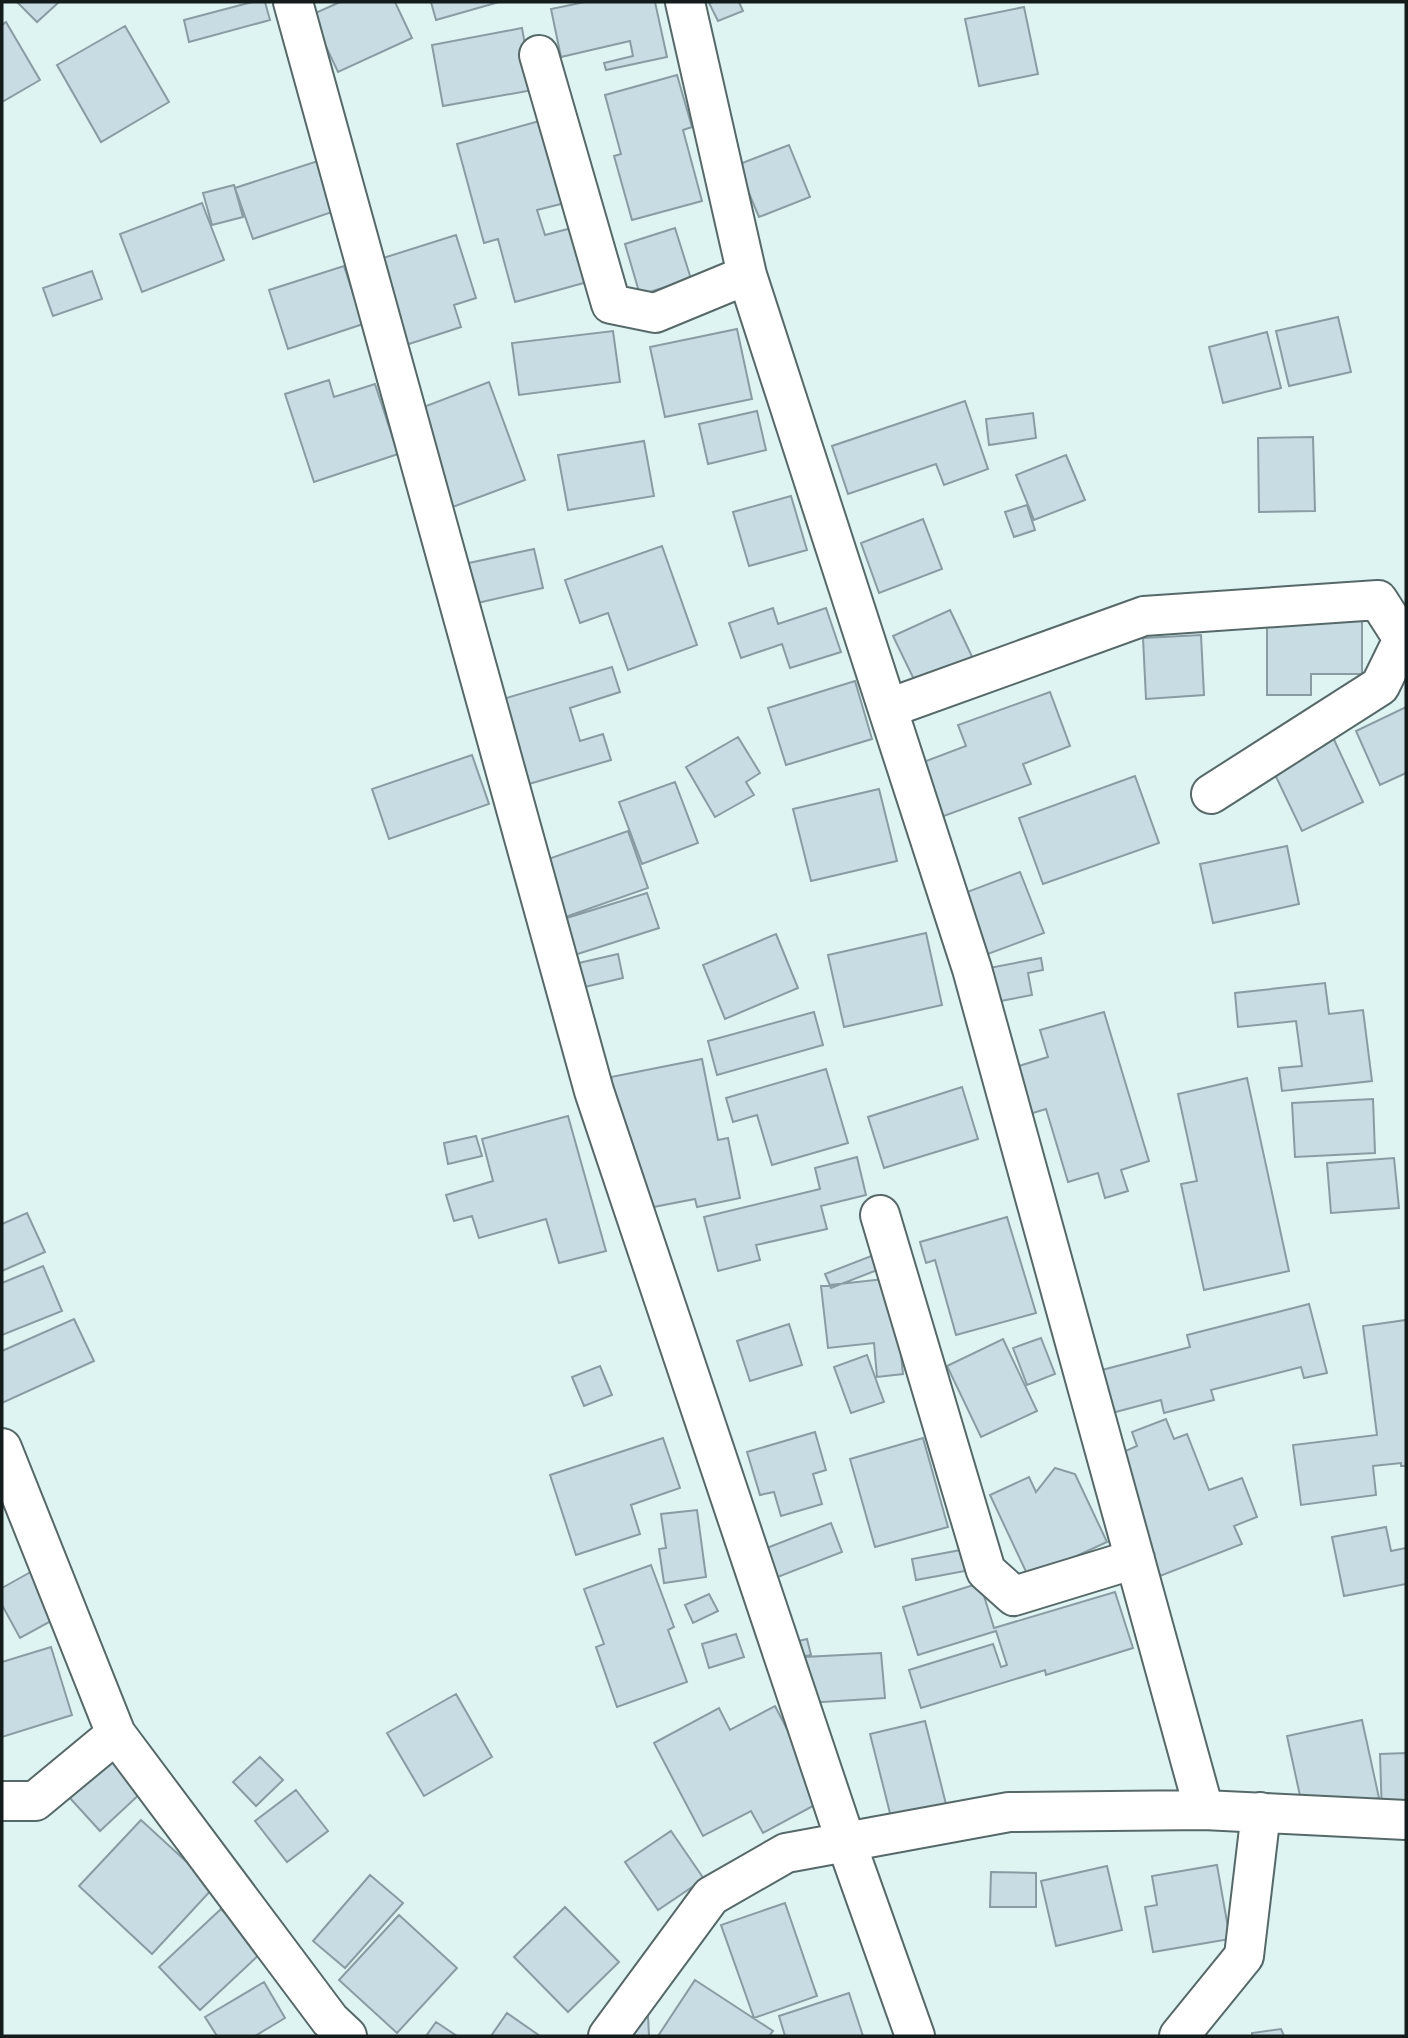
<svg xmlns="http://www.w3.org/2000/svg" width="1408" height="2038" viewBox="0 0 1408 2038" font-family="Jost,sans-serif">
<rect width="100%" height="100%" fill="#def4f2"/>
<path fill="#c8dce3" stroke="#899ca3" stroke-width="2" d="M17 2H59L37 22Z
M252 2H265L270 20 189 42 184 20Z
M340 2H395L412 38 338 72 311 15Z
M431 2H499L436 20Z
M585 2H655L667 57 606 70 604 63 633 56 630 41 561 57 551 9Z
M713 2H739L743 11 718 21 709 3Z
M1024 7 1038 74 979 86 965 19Z
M6 22 40 80 2 102V25Z
M125 26 169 102 101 142 57 65Z
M522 28 533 90 443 106 432 45Z
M677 75 692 127 683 130 702 201 632 220 614 156 621 154 605 95Z
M550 118 573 201 537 210 545 235 583 225 598 279 515 302 498 239 484 243 457 144Z
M789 145 810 197 759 217 737 165Z
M321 160 338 210 253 239 235 188Z
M234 185 243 217 212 225 203 193Z
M202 203 224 260 142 292 120 234Z
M675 228 691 279 640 295 625 244Z
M456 235 476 298 454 305 461 327 406 345 380 259Z
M344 266 363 324 288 349 269 290Z
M92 271 102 299 53 316 43 288Z
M1338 317 1351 372 1289 386 1276 331Z
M737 329 752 399 665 417 650 347Z
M613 331 620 382 519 395 512 343Z
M1267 332 1281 388 1223 403 1209 347Z
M329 380 334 397 375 384 398 454 314 482 285 394Z
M489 382 525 480 450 508 413 411Z
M965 401 988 469 944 485 936 464 848 494 832 446Z
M757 411 766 450 708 464 699 424Z
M1033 413 1036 438 989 445 986 419Z
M1313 437 1315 511 1259 512 1258 438Z
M644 441 654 496 568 510 558 455Z
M1066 455 1085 500 1034 520 1016 475Z
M791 496 807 550 749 566 733 512Z
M1027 505 1035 530 1014 537 1005 512Z
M923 519 942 569 879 593 861 543Z
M662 546 697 645 628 670 608 613 580 623 565 580Z
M534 549 543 588 473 604 464 564Z
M773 608 778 624 826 608 841 652 790 668 782 644 741 658 729 623Z
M950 610 976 665 920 692 893 636Z
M1267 620 1362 621V674H1311V695H1267Z
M1201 635 1204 695 1146 699 1143 638Z
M612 667 620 692 570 708 580 741 603 734 611 760 529 784 503 699Z
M855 681 872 739 786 765 768 708Z
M1050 692 1070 746 1023 764 1031 784 933 820 913 766 966 746 958 725Z
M1406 707V773L1380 785 1356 731Z
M1330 731 1363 802 1302 831 1268 760Z
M738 737 760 773 746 782 754 795 715 817 686 767Z
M472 755 489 804 389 839 372 789Z
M1135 776 1159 843 1043 884 1019 818Z
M675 782 698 843 642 864 619 802Z
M879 789 897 861 811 881 793 809Z
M628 831 648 888 554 921 534 864Z
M1287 846 1299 904 1213 923 1200 864Z
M1020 872 1044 933 977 958 954 897Z
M647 893 659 928 565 958 554 922Z
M926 933 942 1005 844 1027 828 955Z
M776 934 798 988 725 1019 703 965Z
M618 954 623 978 576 989 570 965Z
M1041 958 1043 970 1028 973 1032 995 990 1003 984 969Z
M1325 983 1329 1014 1363 1010 1372 1081 1282 1091 1279 1068 1302 1066 1296 1021 1238 1027 1235 993Z
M814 1012 823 1045 717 1075 708 1041Z
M1104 1012 1149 1161 1121 1170 1128 1191 1105 1198 1098 1173 1068 1182 1046 1109 1023 1116 1009 1069 1048 1057 1040 1030Z
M702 1059 718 1140 728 1138 740 1198 697 1207 695 1199 638 1210 611 1077Z
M826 1069 848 1143 772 1165 757 1115 733 1122 726 1098Z
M1247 1078 1289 1271 1204 1290 1181 1184 1197 1181 1178 1094Z
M962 1087 978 1139 884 1168 868 1117Z
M1373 1099 1375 1153 1295 1157 1292 1103Z
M568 1116 606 1251 559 1263 546 1219 479 1238 472 1216 454 1221 446 1195 493 1181 482 1139Z
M476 1136 482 1156 448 1164 444 1143Z
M857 1157 866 1195 821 1206 827 1229 756 1245 760 1260 718 1271 704 1217 820 1189 815 1168Z
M1394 1158 1399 1208 1331 1213 1327 1163Z
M27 1213 45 1252 2 1271V1224Z
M1007 1217 1036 1313 956 1335 935 1260 926 1263 920 1242Z
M879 1253 885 1267 831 1288 825 1274Z
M43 1266 62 1311 2 1335V1283Z
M893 1278 903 1374 877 1377 874 1343 828 1348 821 1286Z
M1309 1304 1327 1373 1304 1378 1301 1367 1211 1390 1214 1400 1164 1413 1161 1400 1108 1414 1098 1371 1190 1347 1187 1335Z
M74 1319 94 1361 2 1403V1351Z
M1406 1320V1466H1401V1463L1373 1466 1376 1495 1301 1505 1293 1445 1377 1435 1363 1326Z
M789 1324 802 1365 750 1381 737 1341Z
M1041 1338 1055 1374 1027 1385 1013 1348Z
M1003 1339 1037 1411 981 1437 947 1366Z
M867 1355 884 1402 851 1413 834 1367Z
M600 1366 612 1395 584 1406 572 1377Z
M1166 1419 1174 1439 1187 1434 1209 1490 1242 1478 1257 1517 1234 1526 1242 1544 1160 1576 1114 1456 1137 1446 1132 1432Z
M815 1432 826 1470 813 1474 822 1504 781 1516 774 1492 760 1495 747 1452Z
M663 1438 680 1488 631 1505 640 1534 576 1555 550 1475Z
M923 1438 948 1527 875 1547 850 1459Z
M1055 1468 1075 1474 1107 1542 1029 1578 990 1495 1029 1477 1036 1492Z
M697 1510 706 1577 664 1583 659 1549 666 1548 661 1514Z
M831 1523 842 1552 770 1580 759 1551Z
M1386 1527 1391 1551 1406 1548V1584L1344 1596 1332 1537Z
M961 1550 965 1571 916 1580 912 1559Z
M651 1565 674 1627 668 1630 687 1682 617 1707 596 1647 604 1644 584 1589Z
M36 1569 62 1615 20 1638 2 1605V1588Z
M980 1583 994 1628 1115 1592 1133 1648 1046 1675 1045 1670 921 1708 909 1670 993 1644 1001 1667 1007 1665 996 1631 918 1655 903 1607Z
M709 1594 718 1611 693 1623 685 1605Z
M736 1634 744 1657 709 1668 702 1644Z
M807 1639 811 1655 790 1659 786 1644Z
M51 1647 72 1715 2 1737V1662Z
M881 1653 885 1698 807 1703 804 1657Z
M456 1694 492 1757 424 1796 387 1733Z
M775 1706 824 1800 763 1833 751 1811 703 1836 654 1743 719 1708 730 1730Z
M1362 1720 1379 1798 1304 1814 1287 1736Z
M925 1721 948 1812 893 1825 870 1734Z
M102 1747 143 1791 100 1831 59 1786Z
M1406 1753V1814L1382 1815 1380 1754Z
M260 1757 283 1780 256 1806 233 1782Z
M296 1790 328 1831 287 1862 255 1821Z
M141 1820 214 1887 152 1954 79 1886Z
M671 1831 704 1879 658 1910 625 1862Z
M1217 1865 1230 1939 1153 1952 1145 1907 1157 1905 1152 1876Z
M1107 1866 1122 1930 1056 1946 1041 1881Z
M991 1872 1036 1873V1907H990Z
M370 1875 403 1903 345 1968 313 1941Z
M785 1903 817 1996 754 2018 721 1925Z
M565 1907 619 1962 568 2012 514 1957Z
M221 1909 262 1952 200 2010 159 1967Z
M399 1915 457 1968 397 2033 339 1980Z
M695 1980 773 2031 769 2036H658Z
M264 1982 285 2018 255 2036H217L205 2017Z
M849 1993 863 2036H785L779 2016Z
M507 2013 540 2036H491Z
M620 2016H648L649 2036H620Z
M436 2022 457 2036H426Z
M1281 2029 1284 2036H1252V2033Z"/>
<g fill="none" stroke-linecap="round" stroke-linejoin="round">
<defs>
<path id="street" d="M293 2 594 1091 846 1842 915 2036
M685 2 747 275 972 969 1204 1810
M539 55 611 304 655 313 747 275
M889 708 1144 616 1378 600 1403 639 1380 686 1211 794
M880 1215 986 1571 1014 1596 1135 1559
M2 1448 116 1734 330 2020 347 2036
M2 1801H35L116 1734
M608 2036 711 1896 786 1853 1009 1812 1204 1810 1406 1820
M1179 2036 1244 1956 1261 1812"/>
</defs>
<use href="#street" stroke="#566968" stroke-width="42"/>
<use href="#street" stroke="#fff" stroke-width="38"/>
</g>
<rect width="1408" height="2038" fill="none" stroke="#141b1b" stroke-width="7"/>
</svg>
